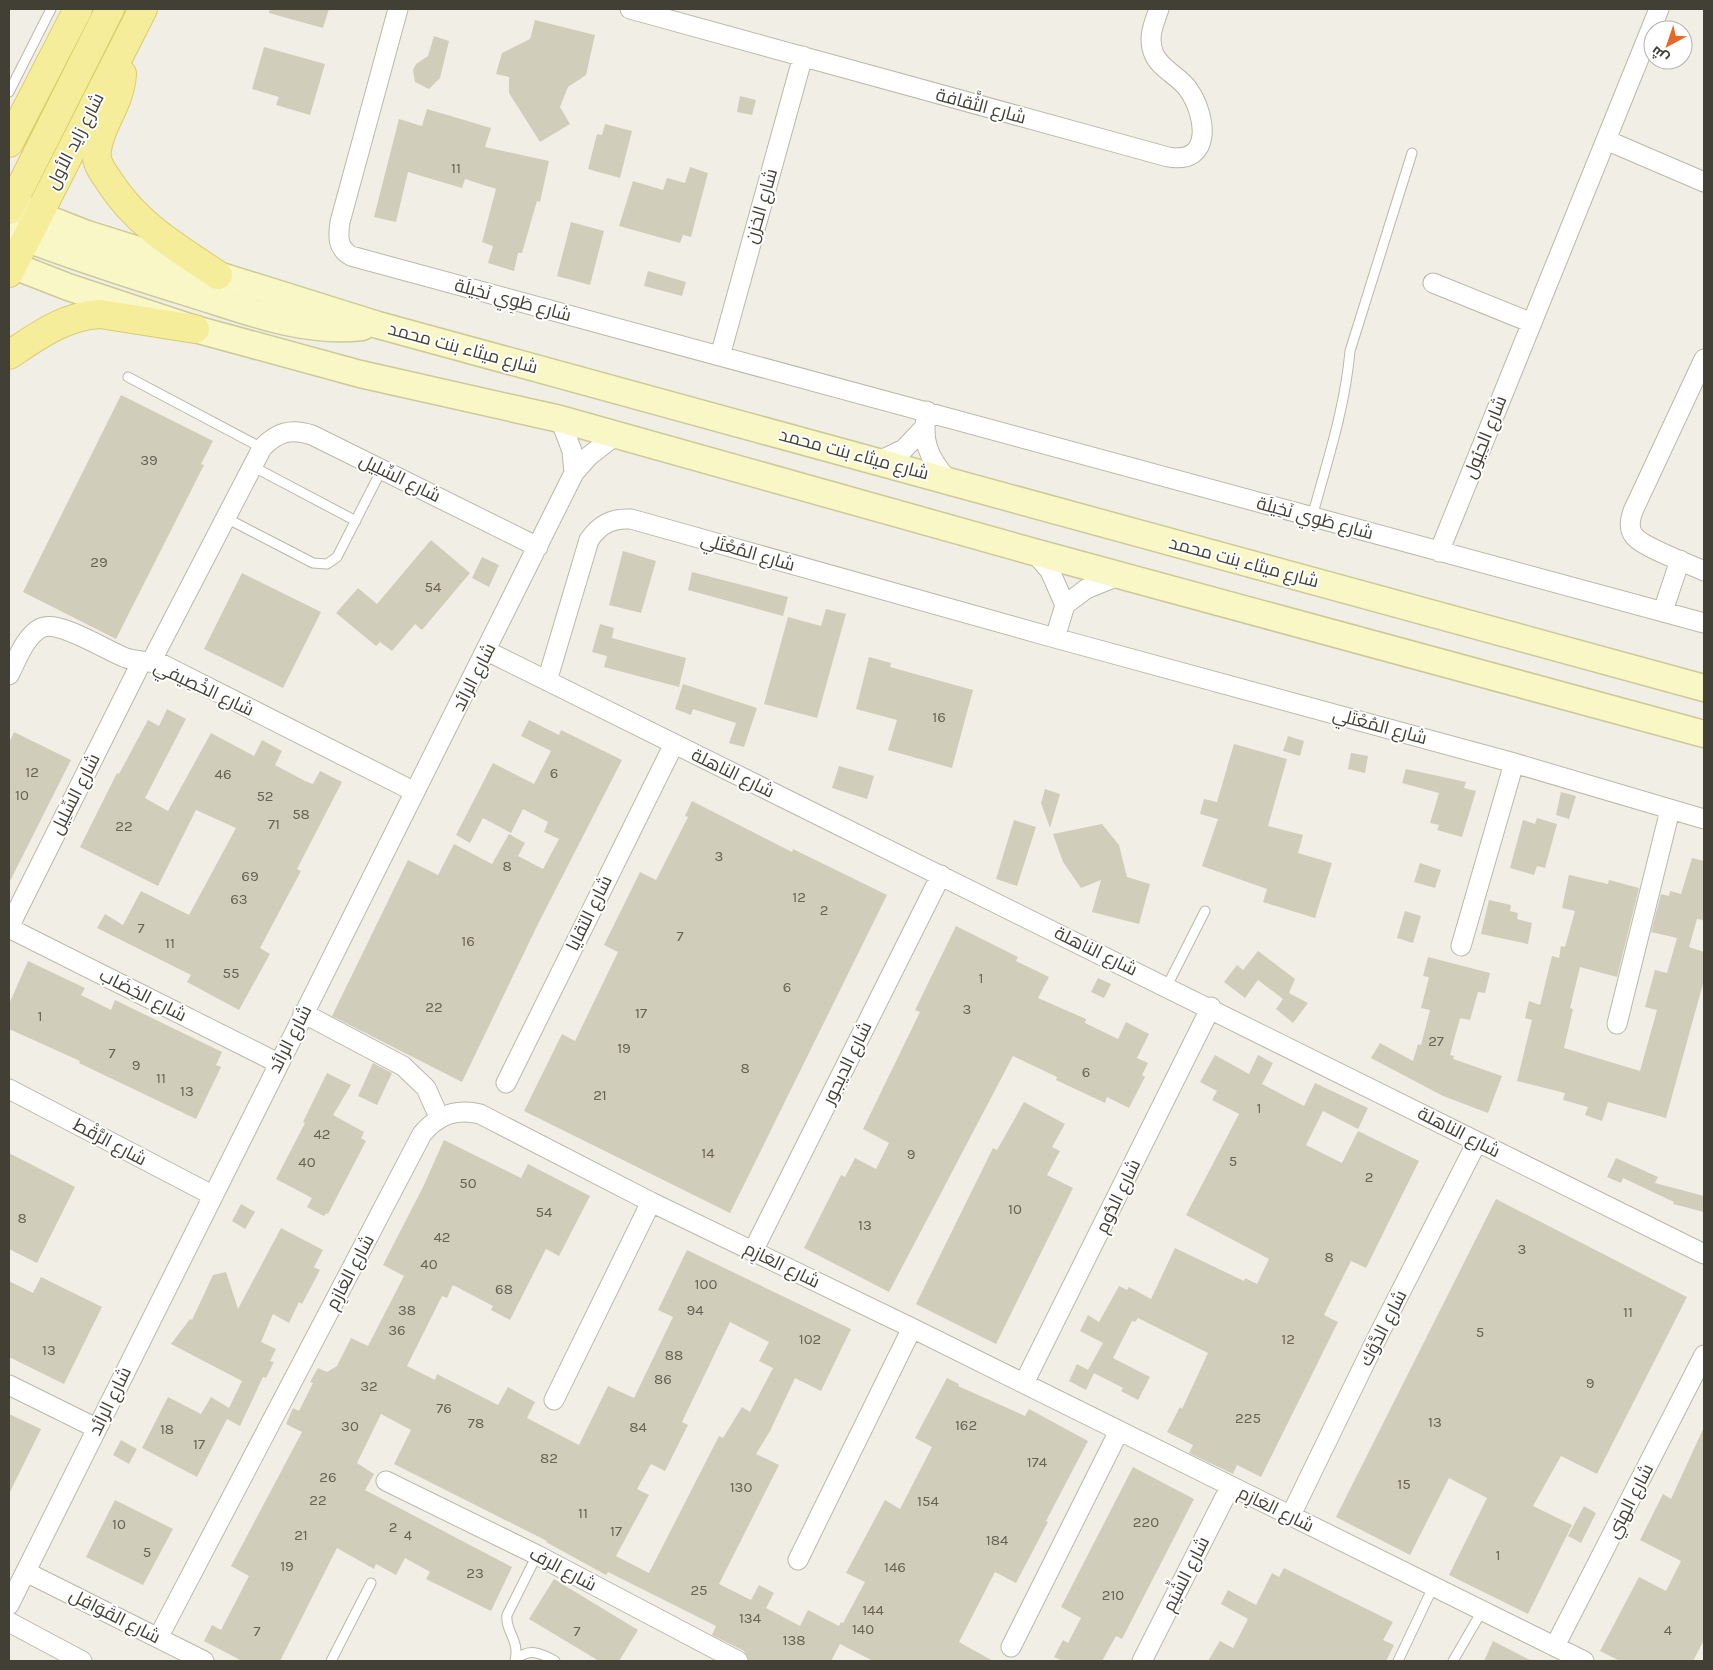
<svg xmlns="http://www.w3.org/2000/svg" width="1713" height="1670" viewBox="0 0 1713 1670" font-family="Karla,Cairo,sans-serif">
<rect width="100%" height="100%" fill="#f1efe5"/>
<path fill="#d1cdbb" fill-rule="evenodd" d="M270 9H329L323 28 269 13Z
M535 20 595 35 586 75 568 87 560 107 570 124 540 142 509 93V77L496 74 502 53 530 39Z
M434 36 449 41 440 78 429 89 415 82 413 70 416 64 428 56Z
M264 47 325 64 310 115 276 105 279 97 252 89Z
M740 96 756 100 752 115 737 112Z
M427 109 491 128 485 147 549 161 540 202 537 201 522 253H518L514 271 488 263 493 246 482 242 496 189 465 179 462 188 408 172 396 222 374 217 399 119 422 126Z
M605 124 632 131 620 178 588 169 597 134 602 135Z
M690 167 708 173 691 237 683 235 680 243 619 226 633 181 663 190 667 178 685 183Z
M571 222 604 231 590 285 557 276Z
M648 271 686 282 682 296 644 286Z
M121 395 213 441 201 464 204 465 116 639 23 592Z
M431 540 470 573 422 630 415 624 392 651 380 642 376 646 336 613 358 588 377 604Z
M623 551 656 561 641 613 609 605Z
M482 557 499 565 489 587 472 578Z
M692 572 788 597 783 616 688 590Z
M242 573 321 612 283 688 204 649Z
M826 609 846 614 817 718 764 704 788 617 821 626Z
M600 624 614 628 612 638 686 658 679 687 604 667 607 656 592 652Z
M869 657 891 663 890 667 973 690 952 768 888 750 897 720 856 709Z
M683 684 757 708 744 747 729 743 736 723 693 709 691 715 675 709Z
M167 709 186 719 145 798 168 811 211 733 254 756 262 740 282 751 275 765 305 781 313 784 320 771 342 782 297 869 301 871 260 948 270 954 239 1010 187 982 191 975 97 928 105 914 123 925 141 891 189 915 236 828 196 810 158 886 80 847 117 773 119 774 148 720 159 726Z
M529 720 559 735 561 730 622 760 538 924 462 1082 332 1016 408 860 438 875 454 844 492 864 509 834 525 843 518 856 543 869 559 839 544 832 548 822 523 809 511 833 483 818 470 843 456 835 493 763 534 784 551 751 521 736Z
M14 732 71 760 9 883V743Z
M1288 736 1304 741 1300 756 1283 751Z
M1234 744 1287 759 1268 826 1303 835 1298 853 1332 863 1315 918 1263 902 1267 889 1202 866 1218 819 1200 814 1204 799 1217 802Z
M1351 753 1368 756 1365 773 1348 769Z
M839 766 874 776 867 799 832 788Z
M1406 769 1466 782 1464 788 1476 791 1462 837 1437 830 1439 825 1430 823 1439 793 1402 783Z
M1045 789 1060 794 1050 828 1041 803Z
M1561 792 1576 796 1569 819 1556 815Z
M692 801 792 852 793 849 887 895 730 1213 524 1111 562 1034 575 1041 618 952 604 945 640 872 656 880 688 817 685 816Z
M1537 818 1557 824 1545 868 1537 866 1534 875 1510 868 1523 820 1535 824Z
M1014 820 1036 827 1017 886 996 879Z
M1102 824 1119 845 1127 877 1150 884 1139 924 1092 912 1101 880 1081 888 1063 862 1053 834Z
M1692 858 1704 861V920L1697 919 1689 947 1704 952V980L1666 1118 1608 1102 1602 1121 1585 1115 1588 1107 1563 1100 1565 1093 1517 1081 1532 1020 1525 1018 1529 1001 1540 1005 1552 956 1559 958 1561 946 1565 947 1575 911 1562 908 1569 875 1608 884 1609 880 1639 888 1617 977 1580 967 1570 1008 1573 1009 1564 1048 1640 1071 1657 1010 1645 1007 1655 970 1667 973 1677 938 1651 932 1661 894 1669 896 1670 891 1681 894Z
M1420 863 1441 870 1435 888 1414 882Z
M1489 900 1511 905 1510 911 1518 913 1517 919 1532 923 1528 944 1481 934Z
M1405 911 1421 916 1413 943 1397 938Z
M956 926 1018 957 1016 961 1049 977 1038 998 1086 1019 1085 1023 1118 1039 1126 1022 1149 1034 1137 1058 1148 1063 1142 1075 1145 1077 1129 1108 1107 1097 1105 1103 1056 1080 1057 1077 1013 1056 889 1292 804 1248 841 1175 845 1177 855 1158 876 1169 889 1143 863 1129 920 1012 915 1010Z
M1258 951 1295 979 1289 993 1308 1003 1293 1023 1276 1009 1283 999 1258 980 1245 998 1224 982 1237 965 1243 970Z
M1428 957 1490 973 1485 993 1478 992 1470 1020 1460 1018 1450 1055 1454 1056 1453 1059 1502 1076 1488 1113 1443 1096 1371 1058 1380 1043 1413 1061 1418 1044 1421 1045 1430 1010 1421 1008 1429 977 1423 976Z
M28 961 85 988 81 995 111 1010 115 1000 222 1052 216 1065 221 1067 196 1119 79 1063 80 1061 9 1029V1004Z
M1098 978 1111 984 1104 998 1091 992Z
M1215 1055 1249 1074 1258 1055 1273 1063 1262 1084 1304 1106 1315 1083 1368 1108 1358 1129 1323 1111 1306 1145 1342 1163 1358 1131 1419 1161 1366 1268 1351 1261 1324 1315 1338 1322 1261 1477 1237 1465 1233 1474 1189 1453 1193 1445 1167 1432 1180 1407 1182 1409 1208 1353 1138 1318 1135 1322 1132 1321 1113 1358 1150 1377 1138 1400 1121 1391 1123 1388 1088 1370 1103 1343 1080 1331 1088 1315 1099 1322 1119 1286 1127 1290 1129 1287 1151 1299 1175 1248 1244 1281 1245 1278 1257 1284 1269 1259 1186 1215 1239 1114 1212 1100 1217 1091 1200 1082Z
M373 1063 392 1073 377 1105 358 1096Z
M327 1073 351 1085 333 1115 364 1132 361 1138 366 1141 328 1214 326 1213 324 1216 307 1207 312 1198 276 1179 305 1123 303 1122Z
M1024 1102 1065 1124 1052 1147 1060 1151 1047 1175 1073 1188 996 1344 916 1304 993 1148 997 1150Z
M444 1140 521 1178 528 1164 590 1196 559 1256 546 1249 510 1320 491 1310 493 1306 453 1285 447 1298 442 1296 407 1366 435 1380 437 1374 498 1405 508 1387 535 1402 527 1418 579 1445 608 1386 634 1398 673 1317 658 1310 687 1250 851 1329 821 1391 795 1378 770 1431 756 1454 779 1465 719 1584 751 1600 759 1585 774 1593 766 1608 800 1626 808 1610 839 1626 841 1622 843 1623 865 1582 846 1573 885 1500 900 1509 932 1447 915 1438 947 1378 959 1384 958 1386 1025 1416 1029 1409 1088 1441 1046 1521 1048 1522 1016 1583 995 1572 959 1642 993 1661H873L840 1644 831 1661H749L744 1651 712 1635 716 1626 608 1572 606 1575 546 1542 547 1541 394 1464 411 1430 381 1414 357 1463 374 1474 365 1490 512 1567 491 1611 426 1579 430 1572 405 1558 396 1575 376 1564 374 1569 337 1548 280 1661H242L204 1641 212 1625 221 1630 249 1576 231 1566 302 1432 286 1424 293 1408 299 1411 313 1383 310 1382 318 1368 327 1372 337 1366 351 1338 368 1346 404 1276 383 1265 423 1187ZM730 1322 769 1342 759 1361 773 1368 750 1412 742 1407 723 1438 719 1436 649 1573 616 1556 649 1495 637 1489 651 1464 665 1471 688 1425 682 1422Z
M9 1153 75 1187 37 1263 9 1249Z
M1616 1158 1658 1177 1655 1183 1704 1196V1212L1673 1204 1674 1202 1623 1178 1621 1183 1607 1177Z
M1496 1199 1687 1297 1597 1474 1561 1456 1533 1506 1572 1525 1528 1614 1449 1575 1487 1498 1449 1478 1410 1555 1336 1517Z
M241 1204 255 1212 245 1229 232 1221Z
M281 1228 323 1250 314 1267 320 1270 302 1304 299 1302 289 1323 273 1314 261 1342 276 1349 270 1361 274 1362 266 1378 263 1377 240 1426 227 1419 197 1477 142 1448 168 1397 201 1414 211 1397 229 1408 242 1381 171 1344 190 1319 192 1320 213 1275 226 1272 238 1309Z
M41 1277 102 1307 64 1384 9 1357V1281L33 1293Z
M1077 1364 1094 1373 1086 1390 1069 1381Z
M9 1414 41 1429 9 1494Z
M1704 1427V1640L1693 1661H1620L1600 1651 1639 1577 1666 1591 1681 1561 1640 1540 1663 1494 1671 1499Z
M121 1440 137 1449 129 1464 113 1455Z
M1133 1467 1194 1499 1122 1639 1116 1636 1102 1661H1062L1054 1657 1063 1640 1068 1643 1081 1618 1061 1607Z
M115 1500 173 1529 143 1585 86 1557Z
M1584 1506 1596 1513 1581 1543 1568 1536Z
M1284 1568 1393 1622 1383 1640 1394 1645 1386 1661H1208L1220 1641 1233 1648 1248 1619 1221 1604 1228 1590 1256 1605 1272 1573 1279 1577Z
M554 1579 638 1630 619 1661H599L529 1619Z
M1493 1641 1532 1661H1484Z"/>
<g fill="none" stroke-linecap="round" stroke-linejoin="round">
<defs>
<path id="service" d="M9 92 51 9
M128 377 262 448
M252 466 356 521
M1312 517C1327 462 1345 408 1350 351L1412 153
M226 518 313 563 327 564 337 557 382 469
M1167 986 1205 911
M331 1661 371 1583
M515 1661C520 1639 505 1632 507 1615L537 1555
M515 1661C528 1647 541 1653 555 1661
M1398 1661 1434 1585
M1453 1661 1482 1611"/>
<path id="minor" d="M398 9 340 222C338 236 337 248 351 256L1704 623
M630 9 1168 157C1214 165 1206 114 1188 89 1179 76 1160 69 1154 54 1147 38 1154 23 1159 9
M1606 140 1704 182
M1433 283 1532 323
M720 356 803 56
M1704 359 1633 511C1630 520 1628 529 1635 537 1645 548 1689 564 1704 571
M927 411C921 440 928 457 947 479
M560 419 572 451 574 473
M879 461 904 449 923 429
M1034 552 1050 571 1065 605
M1439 552 1659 9
M1663 611 1680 560
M1055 638 1065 605 1086 589 1121 575
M487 651 1704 1254
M151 662 262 448C277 432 291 428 312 435L538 547
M9 675C17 660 25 636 41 628 58 619 107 651 126 658 138 662 152 661 164 665L415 792
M547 681 589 540C600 524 612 518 631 519L1055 638 1514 763 1704 819
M9 927 142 661
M9 928 278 1063
M1461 946 1514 763
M303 1013 403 1066 426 1088 439 1117
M1617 1024 1670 810
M506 1083 674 744
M9 1089 212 1195
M753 1251 941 875
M1024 1383 1211 1007
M9 1385 96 1428
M554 1400 651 1202
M386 1481 537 1555 738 1661
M1291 1515 1378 1336 1477 1142
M798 1560 912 1328
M26 1572 204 1661
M9 1605 574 473 589 456 616 435
M9 1622 82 1661
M158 1638 422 1134C438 1115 456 1108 480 1114L651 1202 912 1328 1584 1661
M1555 1646 1704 1355
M1011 1647 1119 1431
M1142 1661 1230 1487"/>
<path id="secondary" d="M18 207 87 234 378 325 1704 688
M9 232C69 255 130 275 192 294 247 311 304 334 362 327
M9 264 68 287 195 329 360 374 560 419 1034 552 1704 734"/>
<path id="primary" d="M122 74C120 105 100 124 97 150 95 162 102 171 109 181 136 224 177 248 218 275
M9 143 78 9
M9 210 110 9
M9 273 143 9
M9 355C38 336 64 316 100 314L195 329"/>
</defs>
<use href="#service" stroke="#bbb8a8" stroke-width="11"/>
<use href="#minor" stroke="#bbb8a8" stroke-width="21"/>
<use href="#secondary" stroke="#cdc998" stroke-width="29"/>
<use href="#primary" stroke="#d8cd6c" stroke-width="30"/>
<use href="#service" stroke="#fff" stroke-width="9"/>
<use href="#minor" stroke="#fff" stroke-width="19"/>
<use href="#secondary" stroke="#f9f7c6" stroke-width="26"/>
<use href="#primary" stroke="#f5ed9a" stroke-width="28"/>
</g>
<g text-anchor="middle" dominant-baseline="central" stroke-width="4" stroke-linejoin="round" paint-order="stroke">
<g font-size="15" fill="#666356">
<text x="456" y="168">11</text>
<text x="149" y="460">39</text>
<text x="99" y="562">29</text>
<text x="433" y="587">54</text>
<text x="939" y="717">16</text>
<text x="32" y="772">12</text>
<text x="554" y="773">6</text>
<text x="223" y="774">46</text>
<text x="22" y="795">10</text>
<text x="265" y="796">52</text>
<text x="301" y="814">58</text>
<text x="274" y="824">71</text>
<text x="124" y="826">22</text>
<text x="719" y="856">3</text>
<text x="507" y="866">8</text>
<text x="250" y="876">69</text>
<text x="799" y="897">12</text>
<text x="239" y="899">63</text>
<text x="824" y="910">2</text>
<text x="141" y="928">7</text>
<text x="680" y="936">7</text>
<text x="468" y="941">16</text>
<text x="170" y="943">11</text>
<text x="231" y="973">55</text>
<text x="981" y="978">1</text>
<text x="787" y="987">6</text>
<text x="434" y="1007">22</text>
<text x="967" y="1009">3</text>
<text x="641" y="1013">17</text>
<text x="40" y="1016">1</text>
<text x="1436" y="1041">27</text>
<text x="624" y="1048">19</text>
<text x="112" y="1053">7</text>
<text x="136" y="1065">9</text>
<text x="745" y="1068">8</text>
<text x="1086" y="1072">6</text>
<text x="161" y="1078">11</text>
<text x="187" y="1091">13</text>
<text x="600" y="1095">21</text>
<text x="1259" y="1108">1</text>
<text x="322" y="1134">42</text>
<text x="708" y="1153">14</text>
<text x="911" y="1154">9</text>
<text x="1233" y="1161">5</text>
<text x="307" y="1162">40</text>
<text x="1369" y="1177">2</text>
<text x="468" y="1183">50</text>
<text x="1015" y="1209">10</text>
<text x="544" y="1212">54</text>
<text x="22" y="1218">8</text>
<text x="865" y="1225">13</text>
<text x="442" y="1237">42</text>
<text x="1522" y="1249">3</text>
<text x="1329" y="1257">8</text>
<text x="429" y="1264">40</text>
<text x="706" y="1284">100</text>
<text x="504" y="1289">68</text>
<text x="407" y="1310">38</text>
<text x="695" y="1310">94</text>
<text x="1628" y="1312">11</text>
<text x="397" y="1330">36</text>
<text x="1480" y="1332">5</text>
<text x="810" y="1339">102</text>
<text x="1288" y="1339">12</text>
<text x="49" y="1350">13</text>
<text x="674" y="1355">88</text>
<text x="663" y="1379">86</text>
<text x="1590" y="1383">9</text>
<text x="369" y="1386">32</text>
<text x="444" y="1408">76</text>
<text x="1248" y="1418">225</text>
<text x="1435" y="1422">13</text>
<text x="476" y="1423">78</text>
<text x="966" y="1425">162</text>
<text x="350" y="1426">30</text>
<text x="638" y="1427">84</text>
<text x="167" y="1429">18</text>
<text x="199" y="1444">17</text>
<text x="549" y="1458">82</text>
<text x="1037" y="1462">174</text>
<text x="328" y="1477">26</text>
<text x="1404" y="1484">15</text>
<text x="741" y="1487">130</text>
<text x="318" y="1500">22</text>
<text x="928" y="1501">154</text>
<text x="583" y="1513">11</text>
<text x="1146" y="1522">220</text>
<text x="119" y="1524">10</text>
<text x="393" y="1527">2</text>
<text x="616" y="1531">17</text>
<text x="301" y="1535">21</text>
<text x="408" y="1535">4</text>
<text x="997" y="1540">184</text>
<text x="147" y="1552">5</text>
<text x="1498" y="1555">1</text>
<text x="287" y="1566">19</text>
<text x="895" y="1567">146</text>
<text x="475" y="1573">23</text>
<text x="699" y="1590">25</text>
<text x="1113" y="1595">210</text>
<text x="873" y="1610">144</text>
<text x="750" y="1618">134</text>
<text x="863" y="1629">140</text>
<text x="1668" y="1630">4</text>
<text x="257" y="1631">7</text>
<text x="577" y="1631">7</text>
<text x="794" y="1640">138</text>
</g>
<g font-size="18" fill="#424035" stroke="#fff">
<text transform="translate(981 106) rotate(15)">شارع الثَّقافة</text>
<text transform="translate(75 141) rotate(-63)">شارع زايد الأول</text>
<text transform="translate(761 206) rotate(-74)">شارع الخزن</text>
<text transform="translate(513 300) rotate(15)">شارع طَوِي نَخِيلَة</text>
<text transform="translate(463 348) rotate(15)">شارع ميثاء بنت محمد</text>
<text transform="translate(1485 437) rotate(-68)">شارع الحِيُول</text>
<text transform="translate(854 454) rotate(15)">شارع ميثاء بنت محمد</text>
<text transform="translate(400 478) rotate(26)">شارع السِّلِيل</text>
<text transform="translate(1315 518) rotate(15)">شارع طَوِي نَخِيلَة</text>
<text transform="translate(748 552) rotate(16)">شارع المُعْتَلي</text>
<text transform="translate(1244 562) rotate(15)">شارع ميثاء بنت محمد</text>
<text transform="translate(474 677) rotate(-63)">شارع الرائد</text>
<text transform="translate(204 688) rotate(25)">شارع الخْصِيفي</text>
<text transform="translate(1380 726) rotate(15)">شارع المُعْتَلي</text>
<text transform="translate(733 773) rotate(26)">شارع الناهلة</text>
<text transform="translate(75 794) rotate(-63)">شارع السِّلِيل</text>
<text transform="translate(589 913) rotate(-64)">شارع التقايا</text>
<text transform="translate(1096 951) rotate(26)">شارع الناهلة</text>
<text transform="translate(143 995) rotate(27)">شارع الخِضَاب</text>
<text transform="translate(290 1039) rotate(-63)">شارع الرائد</text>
<text transform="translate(847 1063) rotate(-64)">شارع الديجور</text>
<text transform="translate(1459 1132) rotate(27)">شارع الناهلة</text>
<text transform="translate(110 1142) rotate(28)">شارع الرَّقْط</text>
<text transform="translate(1118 1196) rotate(-64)">شارع الدُّوم</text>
<text transform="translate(782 1265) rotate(26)">شارع العَازِم</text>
<text transform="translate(350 1272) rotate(-62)">شارع العَازِم</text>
<text transform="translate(1383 1328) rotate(-63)">شارع الدَّوْك</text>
<text transform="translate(110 1401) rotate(-64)">شارع الرائد</text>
<text transform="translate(1630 1501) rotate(-63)">شارع الهني</text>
<text transform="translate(1276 1509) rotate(26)">شارع العَازِم</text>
<text transform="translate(563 1569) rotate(28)">شارع الرف</text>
<text transform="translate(1186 1574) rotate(-63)">شارع الشِّيَم</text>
<text transform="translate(115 1616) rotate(27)">شارع القَوَافِل</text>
</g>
</g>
<rect width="1713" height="1670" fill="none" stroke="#424035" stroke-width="20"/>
<g transform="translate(1668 45) rotate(220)"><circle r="24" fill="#ffffff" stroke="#b3b3ae"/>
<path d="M0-4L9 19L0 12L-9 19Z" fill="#e66a27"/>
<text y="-8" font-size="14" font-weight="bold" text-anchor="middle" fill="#424035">ش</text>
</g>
</svg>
